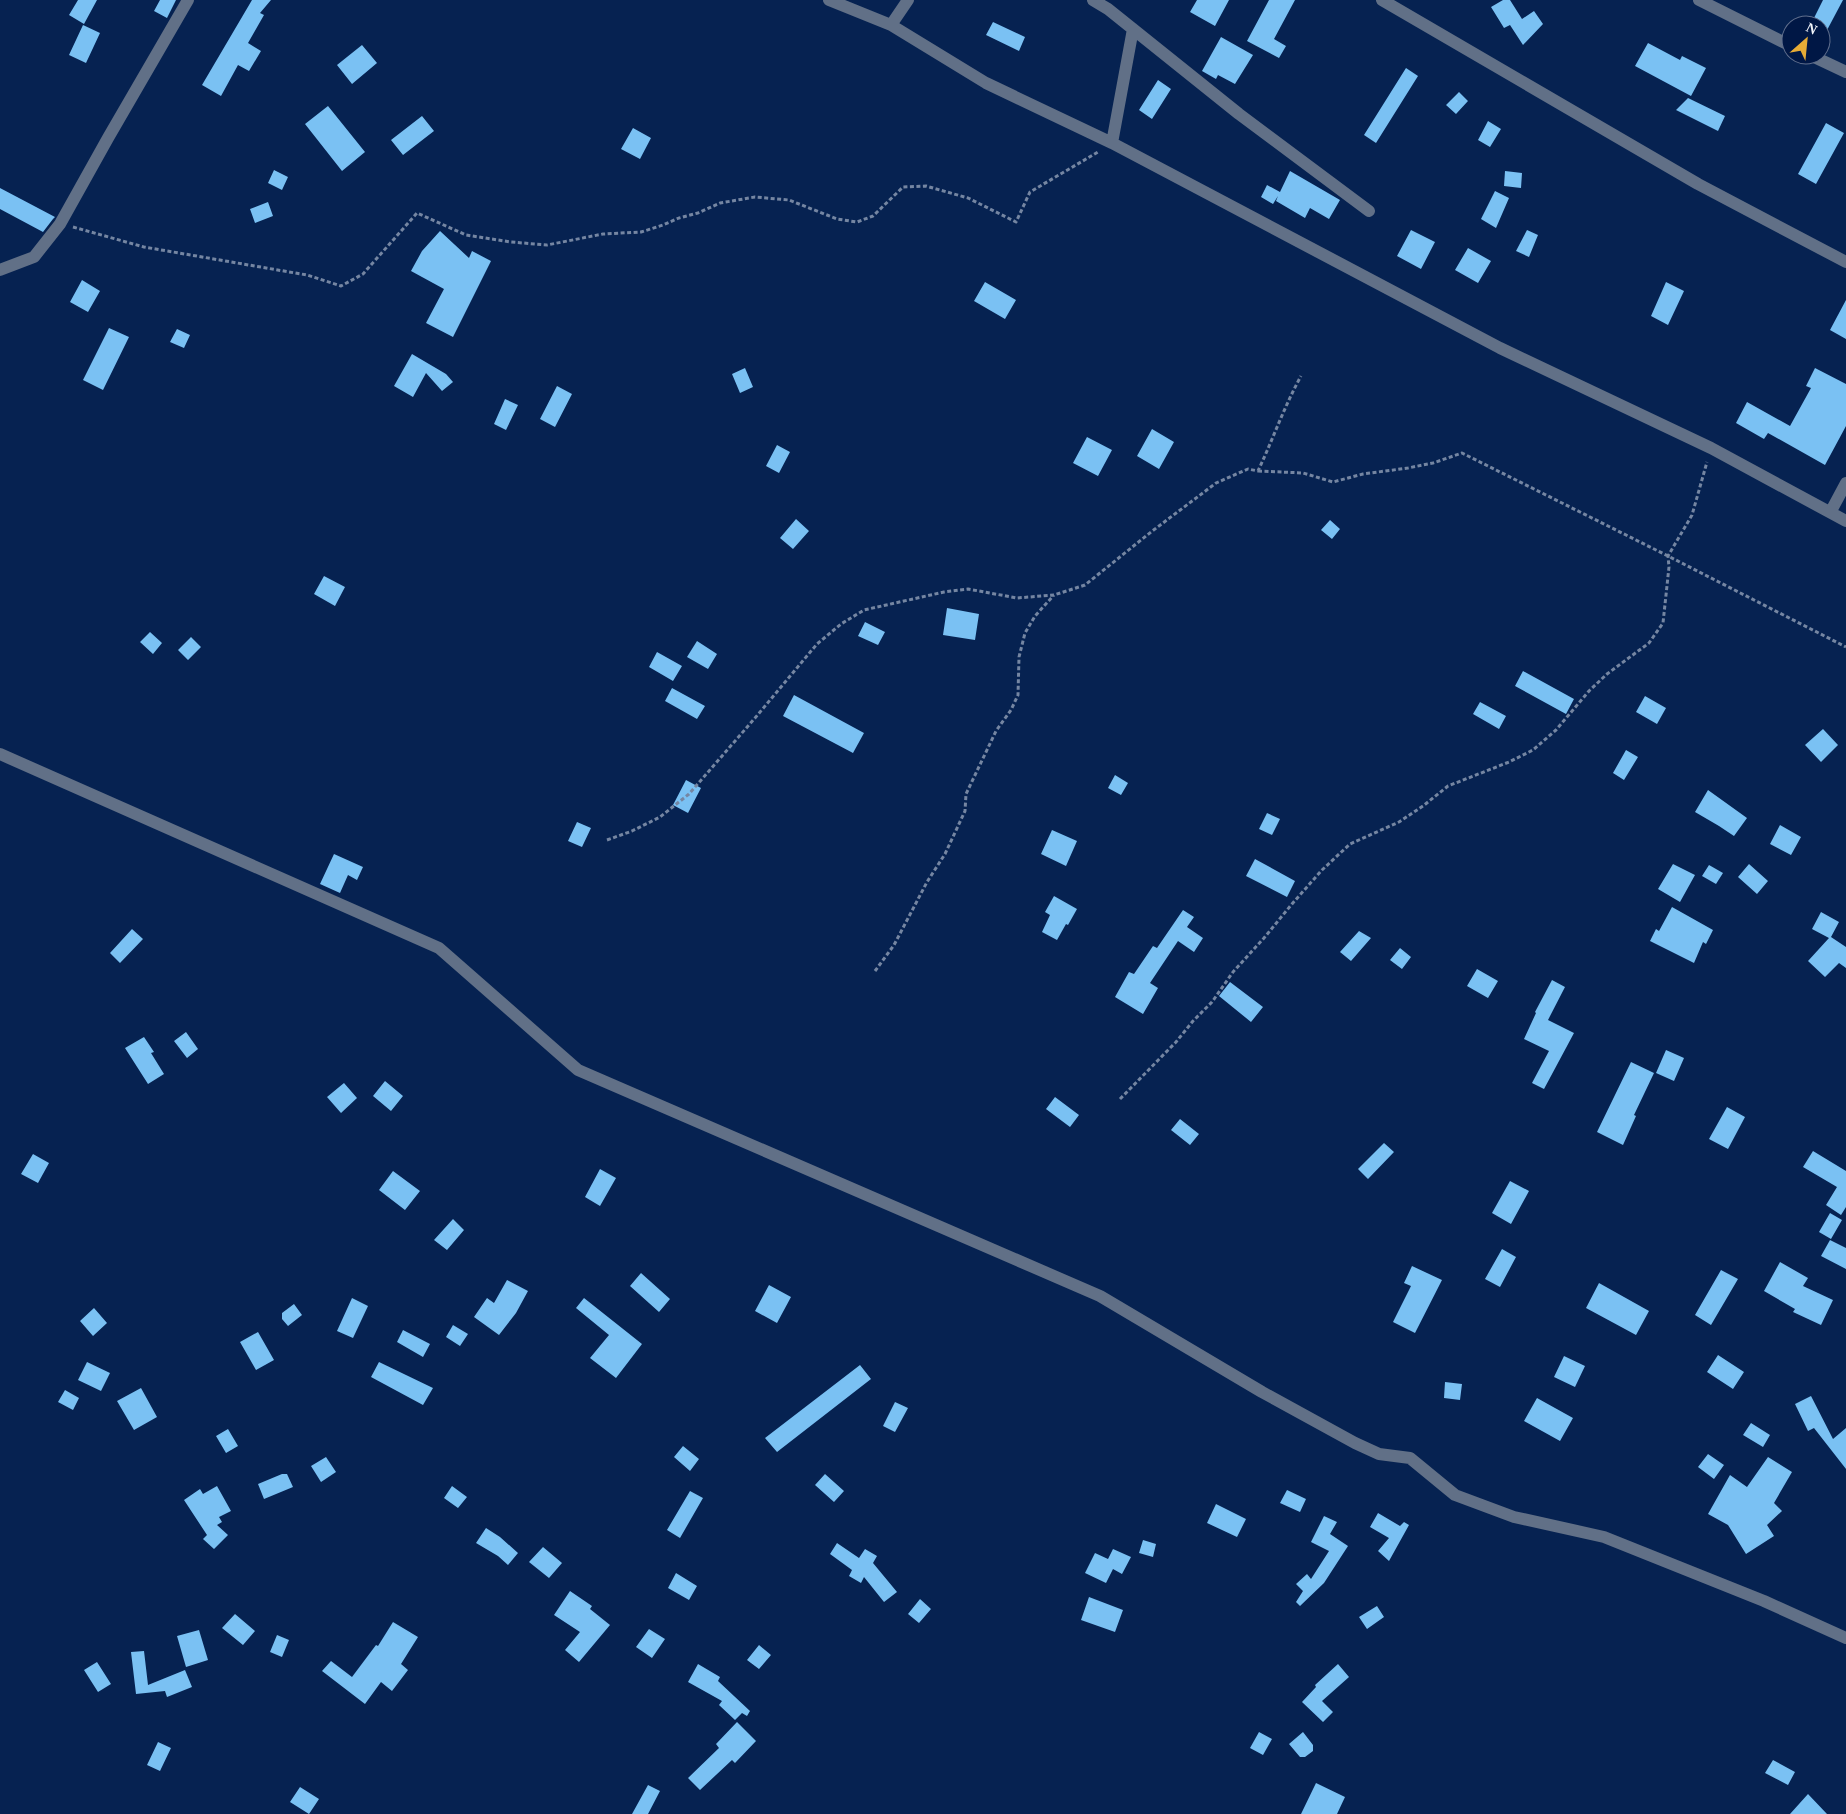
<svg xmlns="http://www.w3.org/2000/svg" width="1846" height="1814" viewBox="0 0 1846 1814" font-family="Georgia,serif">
<rect width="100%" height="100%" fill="#062251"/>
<path fill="#7ac1f3" d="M78 0H97L84 24 69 15Z
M160 0H176L167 18 154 11Z
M252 0H271L260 13 264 15 248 43 261 51 249 71 238 65 221 96 202 85Z
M1197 0H1229L1215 26 1190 12Z
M1269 0H1295L1274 39 1286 46 1279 58 1247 41Z
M1503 0H1510L1522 19 1534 11 1543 24 1523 45 1510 25 1504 28 1491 7Z
M1823 0H1843L1826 32 1821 30V25L1811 24Z
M993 22 1025 37 1019 51 986 35Z
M83 25 100 33 86 63 69 55Z
M1221 37 1253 55 1235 84 1218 75 1216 79 1202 71Z
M1648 43 1680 60 1682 56 1706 68 1691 96 1635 66Z
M362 45 377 63 352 84 337 65Z
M1406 68 1418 76 1376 143 1364 135Z
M1158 80 1171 89 1152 119 1139 110Z
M1459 92 1468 101 1456 114 1446 105Z
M1688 98 1725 116 1718 131 1676 110Z
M328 106 365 152 342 171 305 124Z
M422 116 434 131 403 155 391 140Z
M1488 121 1501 129 1490 147 1478 140Z
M1826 123 1844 133 1816 184 1798 174Z
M633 128 651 138 640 159 621 149Z
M274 170 288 177 282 190 268 183Z
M1290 171 1340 200 1329 219 1310 208 1305 218 1276 201 1278 196 1273 204 1261 197 1267 185 1280 192Z
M1505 171 1522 173 1521 188 1504 186Z
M0 188 55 217 53 219 43 232 0 209Z
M1495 191 1509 198 1496 228 1481 219Z
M268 202 273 216 255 223 250 209Z
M1411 230 1435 242 1421 269 1397 256Z
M1527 230 1538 235 1529 257 1516 251Z
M440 231 469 258 472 251 491 261 453 337 426 323 444 289 411 271 422 251Z
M1468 248 1491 261 1478 283 1455 270Z
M82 280 100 291 88 312 70 302Z
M985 282 1016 300 1005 319 974 301Z
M1666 282 1684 291 1668 325 1651 316Z
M1846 300V339L1830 330Z
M109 328 129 337 103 390 83 380Z
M177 329 190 335 184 348 170 342Z
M412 354 446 374 453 382 442 391 426 373 413 397 394 386Z
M745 368 753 387 740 393 732 374Z
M1815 368 1846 384V426L1825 465 1768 433 1764 439 1736 423 1747 402 1790 426 1811 388 1806 386Z
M557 386 572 394 555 427 540 419Z
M505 399 518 405 506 430 494 424Z
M1152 429 1174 442 1159 469 1137 456Z
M1087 437 1112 450 1098 476 1073 463Z
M777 445 790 452 779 473 766 466Z
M796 519 809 531 793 549 780 538Z
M1330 520 1340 529 1332 539 1321 530Z
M324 576 345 587 335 606 314 594Z
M947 608 979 614 975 640 943 635Z
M865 622 885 632 878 645 858 636Z
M150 632 162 643 153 654 140 642Z
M191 637 201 647 188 660 178 650Z
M697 641 717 654 708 669 687 657Z
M657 652 682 666 673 681 649 667Z
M1523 671 1574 699 1566 714 1515 686Z
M672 688 705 706 697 719 665 701Z
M794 695 864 733 853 753 783 716Z
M1645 696 1666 708 1657 724 1636 712Z
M1480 702 1506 716 1499 729 1473 714Z
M1823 729 1838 745 1821 762 1805 745Z
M1626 750 1638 757 1624 780 1613 773Z
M1115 775 1128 783 1121 795 1108 788Z
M686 780 701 788 688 813 673 805Z
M1708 790 1747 818 1734 836 1719 826 1695 812Z
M1267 813 1280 819 1272 835 1259 829Z
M577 822 591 828 582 847 568 841Z
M1780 825 1801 837 1791 855 1770 844Z
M1052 830 1077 841 1066 866 1041 854Z
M334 854 363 867 357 880 348 875 340 893 320 884Z
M1255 859 1295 881 1287 897 1246 876Z
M1673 864 1695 875 1680 902 1658 889Z
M1749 864 1768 881 1757 894 1738 877Z
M1709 865 1723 873 1716 884 1702 876Z
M1054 896 1077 909 1068 925 1066 924 1057 940 1042 932 1050 915 1045 912Z
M1672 907 1713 930 1706 944 1703 942 1694 963 1650 941 1656 929 1659 931Z
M1183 910 1194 917 1187 927 1203 938 1194 952 1178 941 1150 983 1158 988 1143 1014 1115 997 1129 972 1134 974 1153 946 1157 948Z
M1821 912 1839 922 1831 937 1846 947V968L1839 963 1825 977 1808 961 1829 938 1812 929Z
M132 929 143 939 120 963 110 953Z
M1359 931 1371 938 1351 961 1340 952Z
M1400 948 1411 957 1402 969 1390 960Z
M1477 969 1498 981 1488 998 1467 986Z
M1552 980 1565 987 1548 1020 1574 1033 1544 1089 1532 1083 1549 1051 1524 1039 1536 1013 1535 1012Z
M1230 982 1263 1007 1251 1022 1219 996Z
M186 1032 198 1049 187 1058 174 1041Z
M144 1037 154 1052 151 1053 164 1074 148 1084 125 1048Z
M1666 1050 1684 1058 1674 1081 1656 1073Z
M1631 1062 1654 1073 1634 1115 1636 1116 1623 1145 1597 1132Z
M385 1081 403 1096 391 1111 373 1096Z
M344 1083 357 1098 341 1113 327 1097Z
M1055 1097 1079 1115 1070 1127 1046 1109Z
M1727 1107 1745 1117 1728 1149 1709 1139Z
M1180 1119 1199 1134 1190 1145 1171 1130Z
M1384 1143 1394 1152 1368 1179 1358 1169Z
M1813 1151 1846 1171V1207L1841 1215 1826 1205 1837 1187 1803 1167Z
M33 1154 49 1163 38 1183 21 1174Z
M600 1169 616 1178 600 1206 585 1197Z
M393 1171 420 1191 405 1210 379 1190Z
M1510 1181 1529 1191 1511 1224 1492 1213Z
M1830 1213 1842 1220 1831 1239 1819 1232Z
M453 1219 464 1230 447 1250 434 1240Z
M1830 1240 1846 1248V1269L1821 1256Z
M1502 1249 1516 1257 1500 1287 1485 1279Z
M1780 1262 1808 1278 1803 1286 1833 1300 1821 1325 1793 1312 1795 1309 1764 1291Z
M1412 1266 1442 1280 1415 1333 1393 1322 1411 1286 1404 1283Z
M1721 1270 1738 1279 1711 1325 1695 1315Z
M641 1273 670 1299 659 1312 630 1286Z
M507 1280 528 1291 516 1313 499 1335 474 1317 487 1298 494 1303Z
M1599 1283 1649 1311 1636 1335 1586 1308Z
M769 1285 791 1297 777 1323 755 1311Z
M352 1298 368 1306 353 1338 337 1331Z
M584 1298 642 1344 616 1378 590 1358 609 1335 576 1308Z
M294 1304 302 1315 288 1326 282 1319V1313Z
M94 1308 107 1323 93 1336 80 1321Z
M453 1325 468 1334 460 1346 446 1337Z
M403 1330 430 1344 423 1357 397 1342Z
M258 1332 274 1360 256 1370 240 1342Z
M1718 1355 1744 1372 1733 1389 1707 1372Z
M1564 1356 1585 1366 1575 1387 1554 1377Z
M87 1362 110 1373 101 1391 78 1380Z
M379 1362 433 1388 423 1405 371 1377Z
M860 1365 871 1379 777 1452 765 1438Z
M1445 1382 1462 1384 1460 1400 1444 1398Z
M141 1388 157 1417 134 1430 117 1401Z
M65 1390 79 1398 73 1410 58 1402Z
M1811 1396 1833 1439 1846 1428V1469L1814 1428 1808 1431 1795 1404Z
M1537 1398 1573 1418 1560 1441 1524 1421Z
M895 1402 908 1408 895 1432 883 1426Z
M1751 1423 1770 1435 1763 1447 1743 1435Z
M228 1429 238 1446 226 1453 216 1436Z
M683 1446 699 1459 690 1471 674 1457Z
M1708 1454 1724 1465 1714 1479 1698 1467Z
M326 1457 336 1472 321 1482 311 1466Z
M1768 1457 1792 1472 1774 1503 1782 1511 1767 1525 1774 1536 1746 1554 1728 1525 1708 1514 1730 1475 1747 1487Z
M282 1474H287L293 1487 264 1499 258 1484Z
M825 1474 844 1491 834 1502 815 1485Z
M217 1486 231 1511 219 1517 222 1522 217 1525 228 1535 214 1549 203 1539 207 1535 184 1500 200 1489 203 1494Z
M452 1486 467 1497 458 1508 444 1498Z
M1287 1490 1306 1499 1300 1512 1280 1503Z
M690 1491 703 1498 680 1538 667 1530Z
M1216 1504 1246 1519 1237 1537 1207 1523Z
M1378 1513 1400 1526 1404 1522 1409 1525 1389 1561 1378 1551 1389 1538 1370 1527Z
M1324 1516 1337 1522 1330 1534 1348 1546 1324 1583 1300 1606 1296 1602 1303 1591 1296 1584 1307 1574 1311 1579 1329 1551 1311 1542Z
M486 1528 500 1537 518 1553 508 1565 498 1556 476 1543Z
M1143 1540 1156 1544 1153 1557 1139 1553Z
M837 1543 859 1558 865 1549 877 1556 873 1563 897 1592 884 1602 864 1577 861 1583 849 1576 852 1570 830 1554Z
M543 1547 562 1563 549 1578 529 1562Z
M1113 1549 1131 1557 1122 1574 1113 1569 1106 1583 1085 1573 1095 1553 1108 1559Z
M676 1573 697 1586 689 1600 668 1588Z
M570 1591 592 1606 590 1609 610 1625 579 1662 565 1650 580 1632 554 1615Z
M1089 1597 1123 1610 1115 1632 1081 1620Z
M920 1599 931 1609 919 1623 908 1614Z
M1377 1606 1384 1617 1367 1629 1359 1617Z
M235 1614 255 1631 243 1645 222 1628Z
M393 1622 418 1637 401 1664 408 1670 392 1691 381 1682 365 1704 322 1671 331 1661 352 1677 376 1645 378 1646Z
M649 1629 665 1639 652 1658 636 1647Z
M199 1630 208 1660 186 1667 177 1636Z
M277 1635 289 1640 282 1657 270 1652Z
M759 1645 771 1655 759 1669 747 1660Z
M144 1651 148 1685 185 1670 192 1687 167 1697 165 1691 136 1694 131 1652Z
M97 1662 111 1684 98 1692 84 1670Z
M698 1664 720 1677 718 1681 750 1711 747 1716 742 1713 735 1720 719 1705 722 1701 688 1682Z
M1338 1664 1349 1677 1322 1701 1333 1712 1323 1722 1302 1702 1316 1687 1315 1685Z
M737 1722 756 1741 735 1763 732 1760 700 1790 688 1778 719 1748 716 1744Z
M1259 1732 1272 1739 1263 1755 1250 1748Z
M1303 1732 1313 1745V1751L1305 1757H1300L1289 1744Z
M158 1742 171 1748 160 1771 147 1765Z
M1773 1760 1795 1772 1788 1785 1765 1773Z
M1316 1783 1345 1797 1337 1814H1301Z
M648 1785 660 1791 648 1814H632Z
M300 1787 319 1799 309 1814 290 1802Z
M1808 1794 1827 1814H1790Z"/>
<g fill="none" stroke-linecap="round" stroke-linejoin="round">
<path stroke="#7586a2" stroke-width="3" stroke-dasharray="4 2.5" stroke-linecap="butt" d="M73 227 144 247 307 275 341 286 363 274 417 213 466 235 511 242 547 245 603 234 641 232 663 225 679 218 698 213 720 203 755 197 789 200 837 219 857 222 873 216 903 187 926 186 968 198 1016 222 1030 192 1098 152
M1258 471 1303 473 1333 482 1363 474 1408 468 1433 463 1462 453 1668 556 1846 647
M607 840 632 831 660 817 689 794 755 718 817 644 841 624 864 610 944 592 968 589 1017 598 1054 595 1085 585 1151 532 1216 483 1248 469 1258 471C1273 439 1284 407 1301 376
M875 971 894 945 927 882 945 854 965 811 966 794 996 731 1011 710 1018 695 1019 657 1025 633 1035 616 1054 595
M1120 1099 1176 1042 1193 1021 1212 1002 1233 972 1264 938 1292 904 1322 870 1350 844 1399 822 1423 806 1448 786 1509 762 1533 750 1556 730 1589 691 1607 674 1649 643 1663 623 1669 567 1668 556 1692 515 1707 462"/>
<path stroke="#617087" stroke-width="12" d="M829 0 891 25 986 83 1112 143 1500 348 1711 448 1846 521
M1093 0 1108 9 1239 114 1369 211
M1382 0 1698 184 1846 262
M1699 0 1791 46
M891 25 908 0
M1810 55 1846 72
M1112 143 1133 29
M0 270 34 257 60 224 108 138 188 0
M1831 511 1846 483
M0 754 439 948 578 1070 1100 1296 1262 1392 1355 1443 1379 1454 1410 1458 1455 1495 1514 1517 1604 1537 1764 1601 1846 1638"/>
</g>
<g transform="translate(1806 40) rotate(27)"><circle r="24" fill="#001745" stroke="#606f8d"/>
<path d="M0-4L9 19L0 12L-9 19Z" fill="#e7ac36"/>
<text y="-8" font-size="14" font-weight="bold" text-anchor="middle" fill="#f0f4fa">N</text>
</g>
</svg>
